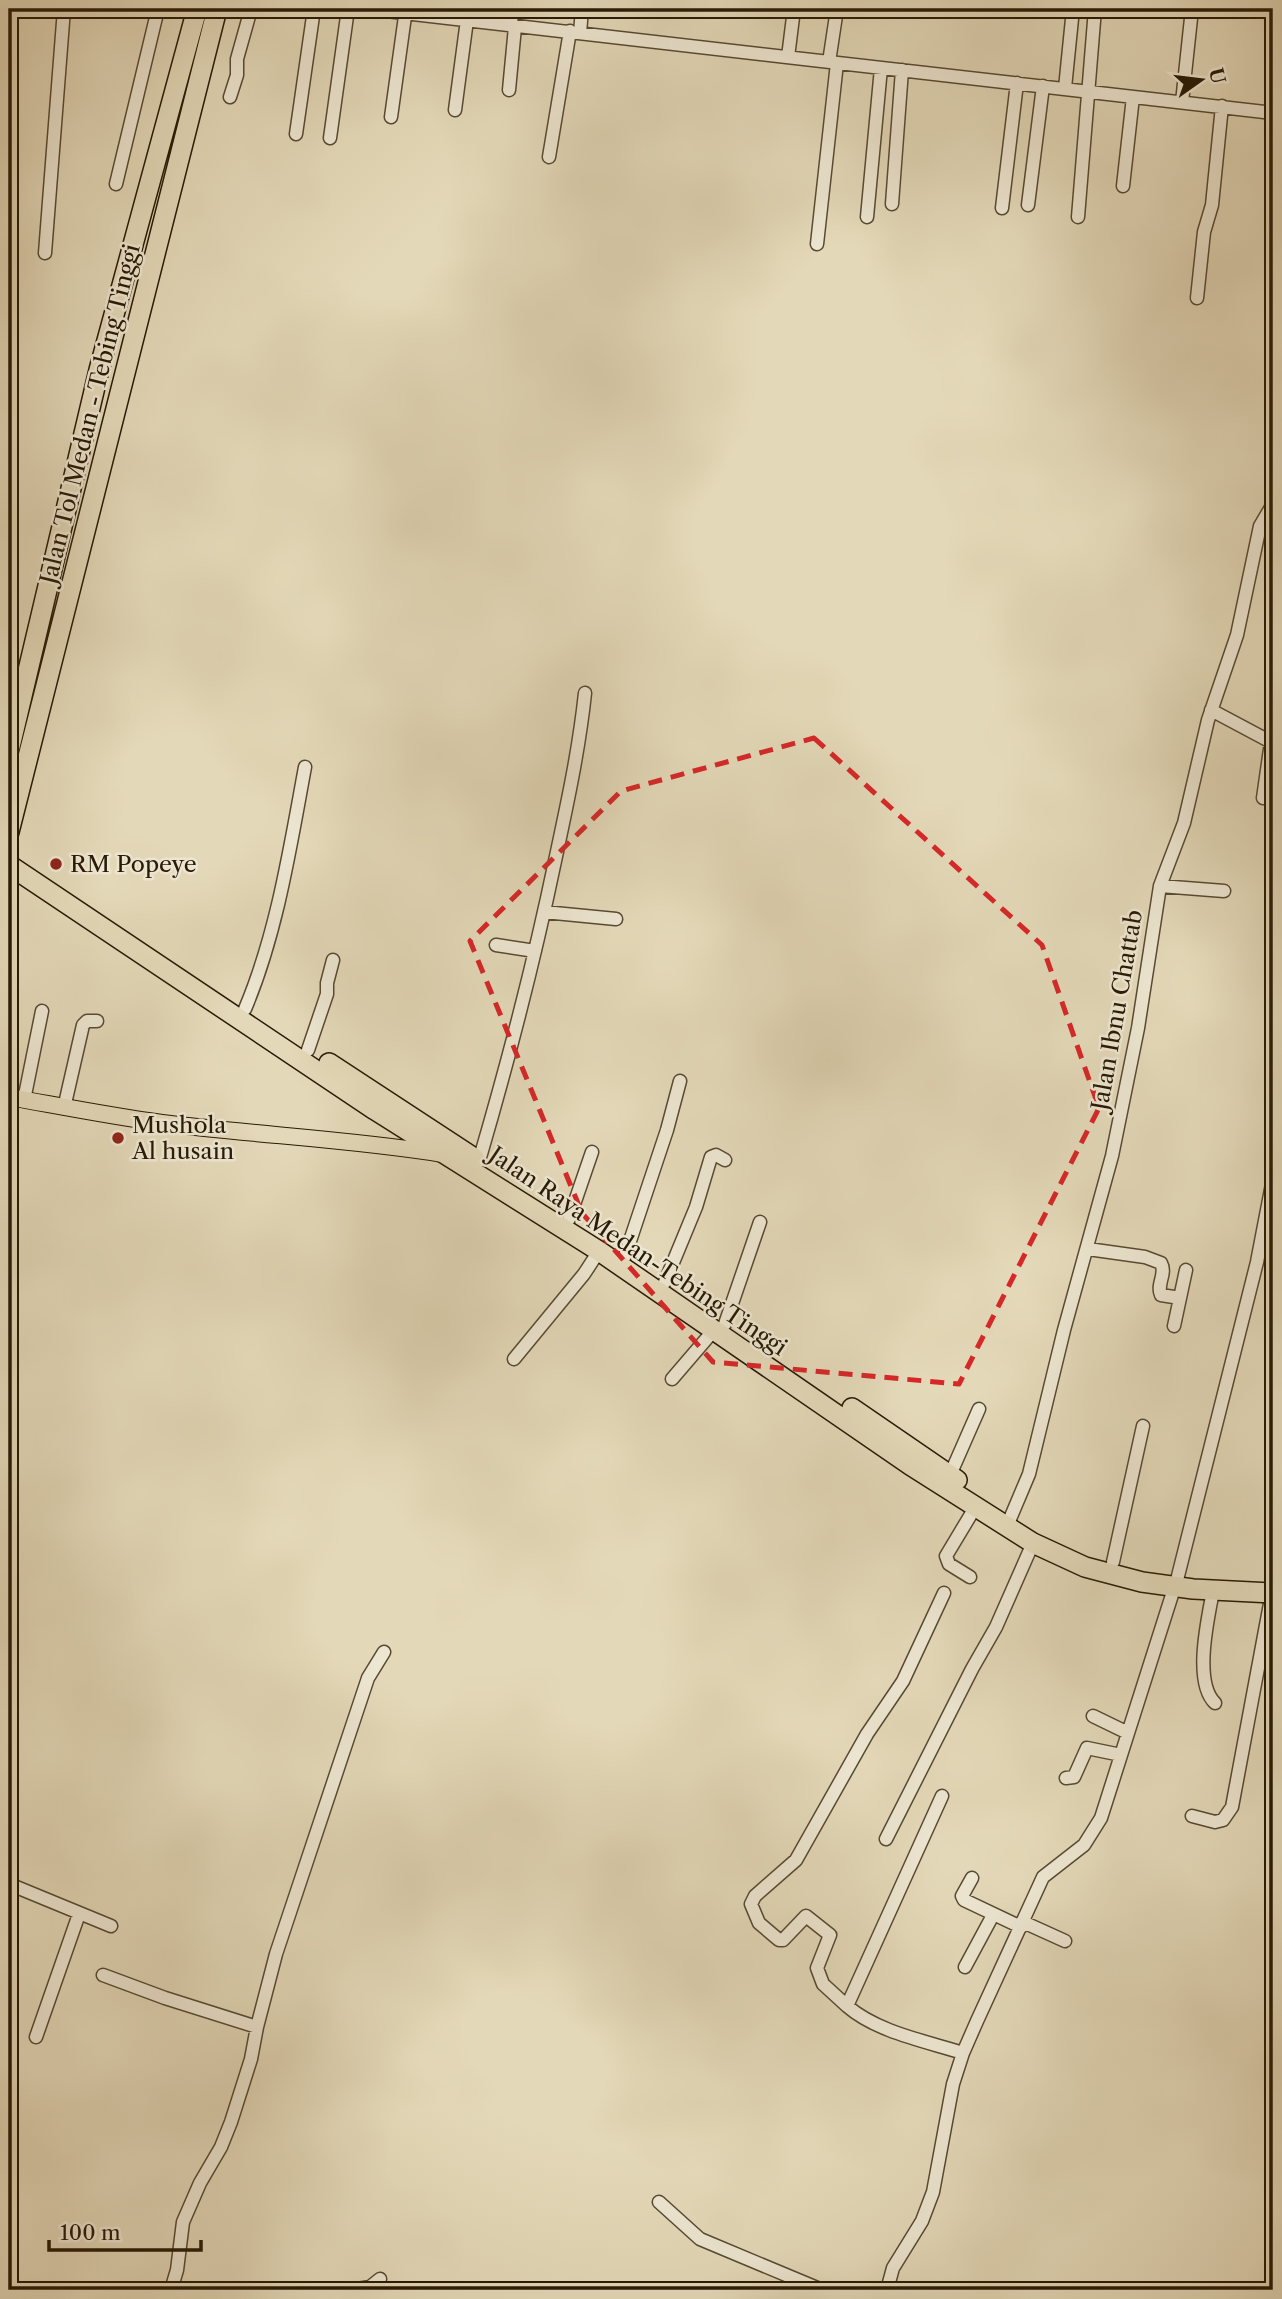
<svg xmlns="http://www.w3.org/2000/svg" width="1282" height="2299" viewBox="0 0 1282 2299" font-family="'Libre Caslon Text',serif">
<rect width="100%" height="100%" fill="#e3d8b8"/>
<filter id="stains"><feTurbulence type="fractalNoise" baseFrequency=".00286" numOctaves="4"/><feColorMatrix values="0 0 0 0 .2 0 0 0 0 .09 0 0 0 0 .02 0 0 0 .5 -.17"/></filter>
<radialGradient id="worn" r=".72"><stop offset=".6" stop-color="#630" stop-opacity="0"/><stop offset="1" stop-color="#630" stop-opacity=".3"/></radialGradient>
<g fill="none" stroke-linecap="round" stroke-linejoin="round">
<defs>
<path id="minor" d="M369 9 1273 113
M511 26 512 9
M580 33 582 9
M788 57 794 9
M829 62 837 9
M1065 88 1073 9
M509 90 515 27
M230 97 237 75V59L251 9
M1182 102 1192 9
M455 110 467 20
M391 117 406 9
M296 134 314 9
M330 138 348 9
M549 157 570 31
M116 184 158 9
M1123 186 1133 97
M892 204 902 70
M1028 205 1043 86
M1002 208 1017 83
M867 217 881 68
M1078 217 1095 9
M817 244 837 63
M45 253 64 9
M1197 298 1204 232 1212 205 1222 106
M1211 710 1271 742 1263 798
M1160 886 1224 891
M544 912 616 919
M496 945 535 951
M245 1009C277 933 290 848 305 767
M308 1050 327 994V983L333 960
M24 1100 42 1011
M64 1108 83 1025 87 1021H97
M479 1161C508 1062 534 962 555 861 567 805 579 750 585 693
M569 1219 592 1152
M1088 1249 1145 1257 1161 1263C1167 1274 1156 1284 1161 1295L1180 1298 1174 1326
M625 1256 667 1130 680 1081
M665 1282 696 1207 711 1157 716 1155 725 1160
M1180 1298 1186 1270
M725 1324 760 1222
M514 1359 584 1274 599 1251
M672 1379 714 1330
M950 1475 979 1409
M1007 1526 1029 1474 1064 1330 1112 1156 1138 1028 1160 886 1184 823 1208 720 1237 635 1260 526 1273 504
M1113 1562 1143 1426
M970 1577 949 1564 946 1556 976 1506
M1213 1591C1208 1618 1193 1682 1215 1703
M1093 1716 1128 1733
M1066 1778 1074 1777 1087 1748 1121 1755
M942 1796 847 2006C877 2032 925 2041 963 2053
M1192 1816 1215 1822 1223 1820 1232 1807 1272 1593
M886 1839 972 1669 996 1627 1033 1543
M972 1878 962 1896 964 1900 1021 1927
M9 1884 111 1926
M1023 1922 1065 1941
M965 1967 993 1915
M103 1975 165 1998 257 2027
M847 2006 823 1984 817 1968 830 1935 806 1916 783 1940H779L759 1923 751 1904 755 1896 796 1860 867 1734 903 1681 944 1593
M36 2037 79 1914
M659 2202 700 2239 822 2290
M171 2290 177 2270 183 2222 200 2183 221 2147 231 2122 251 2059 257 2027 276 1954 368 1678 384 1652
M351 2290 370 2287 380 2279
M887 2290 893 2268 922 2221 933 2192 953 2084 963 2053 977 2021 1043 1877 1084 1845 1101 1818 1178 1576 1257 1262 1273 1179"/>
<path id="major" d="M9 1097C60 1106 110 1116 162 1123 255 1135 350 1139 443 1154"/>
<path id="highway" d="M9 751 99 370 197 9
M9 832 217 9
M9 865 375 1110 599 1251 910 1465 1033 1543 1085 1567 1142 1582 1193 1589 1273 1593
M329 1063 474 1158
M852 1408 957 1480"/>
</defs>
<use href="#minor" stroke="#574a32" stroke-width="15"/>
<use href="#major" stroke="#281a06" stroke-width="18"/>
<use href="#highway" stroke="#281a06" stroke-width="22"/>
<use href="#minor" stroke="#ede6d1" stroke-width="12"/>
<use href="#major" stroke="#e3d8b8" stroke-width="16"/>
<use href="#highway" stroke="#e3d8b8" stroke-width="19"/>
</g>
<path fill="none" stroke="#d62828" stroke-width="5" stroke-dasharray="14 9" stroke-linejoin="round" d="M814 738 1042 945 1099 1108 959 1384 713 1362 582 1213 470 941 621 791Z"/>
<g fill="#8f2418" stroke="#ede6d1" stroke-width="2.5">
<circle cx="56" cy="864" r="7"/>
<circle cx="118" cy="1138" r="7"/>
</g>
<g text-anchor="middle" dominant-baseline="central" stroke-width="5" stroke-linejoin="round" paint-order="stroke">
<g font-size="23" fill="#281a06" stroke="#ede6d1">
<text transform="translate(90 414) rotate(-76)">Jalan Tol Medan - Tebing Tinggi</text>
<text transform="translate(1117 1010) rotate(-80)">Jalan Ibnu Chattab</text>
<text transform="translate(638 1251) rotate(34)">Jalan Raya Medan-Tebing Tinggi</text>
</g>
<g font-size="23" fill="#281a06" stroke="#ede6d1" text-anchor="start">
<text x="70" y="864">RM Popeye</text>
<text x="132" y="1125">Mushola<tspan x="132" dy="26">Al husain</tspan></text>
</g>
</g>
<rect width="1282" height="2299" fill="none" stroke="#e3d8b8" stroke-width="35"/>
<rect x="10" y="10" width="1261" height="2278" fill="none" stroke="#281a06" stroke-width="3.5"/>
<rect x="18" y="18" width="1247" height="2264" fill="none" stroke="#281a06" stroke-width="2"/>
<g transform="translate(1201 80) rotate(76)" stroke="#ede6d1" stroke-width="5" paint-order="stroke">
<path d="M0-5L12 26L0 18L-12 26Z" fill="#281a06"/>
<text y="-10" font-size="19" font-weight="bold" text-anchor="middle" fill="#281a06">U</text>
</g>
<path d="M49 2240v10h152v-10" fill="none" stroke="#281a06" stroke-width="3.5"/>
<text x="60" y="2240" font-size="21" fill="#281a06" stroke="#ede6d1" stroke-width="5" paint-order="stroke">100 m</text>
<rect width="100%" height="100%" filter="url(#stains)"/>
<rect width="100%" height="100%" fill="url(#worn)"/>
</svg>
